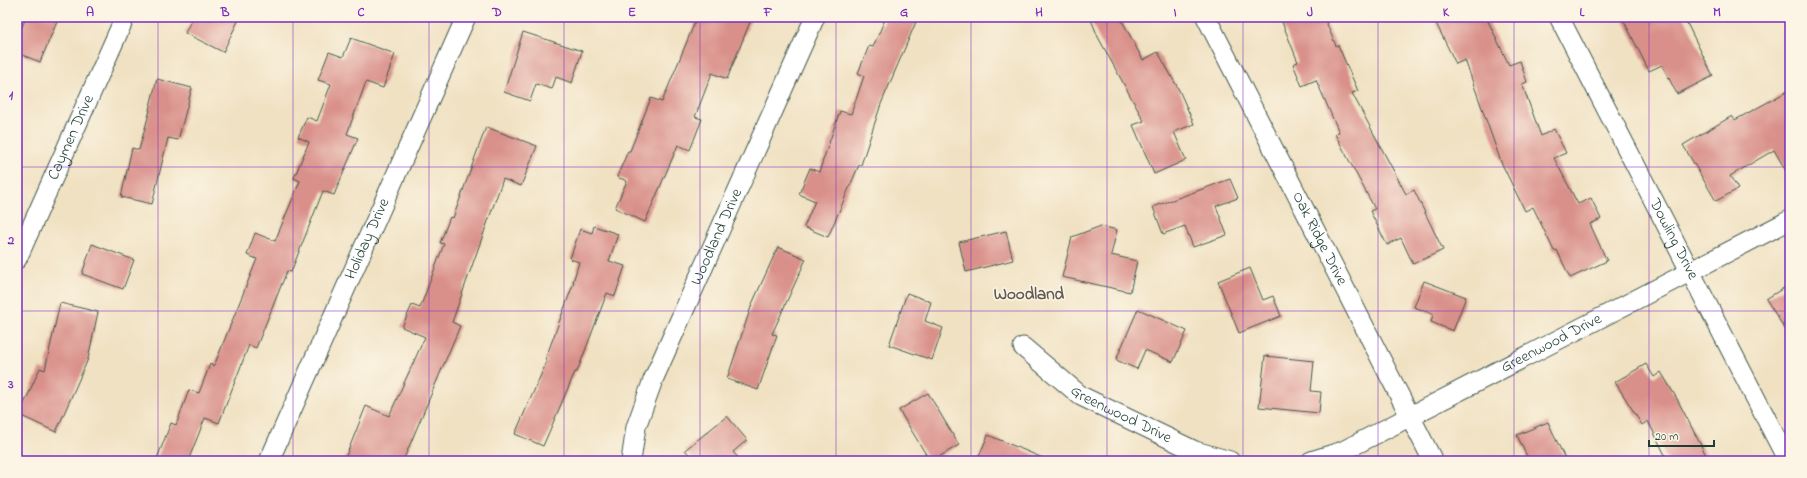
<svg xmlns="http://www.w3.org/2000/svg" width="1807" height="478" viewBox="0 0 1807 478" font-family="'Indie Flower',sans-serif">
<rect width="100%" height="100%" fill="#fcf5e5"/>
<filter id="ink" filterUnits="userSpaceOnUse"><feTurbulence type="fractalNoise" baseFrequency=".025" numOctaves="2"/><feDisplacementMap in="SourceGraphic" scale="8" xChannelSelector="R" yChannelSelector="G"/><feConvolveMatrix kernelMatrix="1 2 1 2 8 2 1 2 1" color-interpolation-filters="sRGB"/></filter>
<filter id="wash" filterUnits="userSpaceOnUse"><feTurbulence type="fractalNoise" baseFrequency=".012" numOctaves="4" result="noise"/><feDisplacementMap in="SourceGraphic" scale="16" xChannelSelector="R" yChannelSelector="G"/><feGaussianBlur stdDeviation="0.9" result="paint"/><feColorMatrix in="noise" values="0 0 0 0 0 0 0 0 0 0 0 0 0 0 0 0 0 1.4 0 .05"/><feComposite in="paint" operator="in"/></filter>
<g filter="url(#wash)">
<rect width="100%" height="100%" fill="#f0e1c2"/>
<g id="blocks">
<path fill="#d9908a" d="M26 17H59L40 62 17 53V39Z
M193 17H240L223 52 185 33Z
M697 17H752L727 79 712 73 695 117 702 119 690 150 678 145 645 222 615 208 627 181 617 177 628 151H630L651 98 662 102Z
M886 17H904L916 22 881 104 861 165H859L828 237 804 227 815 201 799 194 810 168 819 172 840 111 851 114 864 76 858 73 869 46 873 47Z
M1090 17H1120L1143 60 1158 52 1179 90 1194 124 1174 132 1186 160 1154 174 1133 125 1144 121 1098 37Z
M1280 17H1324L1336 46 1338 45 1358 91 1352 93 1406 194 1414 190 1443 250 1413 264 1401 238 1387 245 1370 211 1375 209 1335 134 1339 132 1316 80 1302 86 1293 64 1298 62Z
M1433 17H1486L1509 65 1520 61 1527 82 1522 84 1541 136 1554 129 1566 153 1554 158 1578 204 1591 198 1601 219 1590 224 1607 261 1570 278 1557 250 1554 251 1533 207 1525 211 1501 162 1465 60 1456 64Z
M1622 17H1684L1713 76 1677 94 1662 65 1649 71Z
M523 32 582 51 572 83 556 77 552 89 536 84 530 101 504 92Z
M351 38 395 54 383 88 366 82 347 134 358 138 334 195 323 191 291 272 287 271 256 348 249 345 219 423 205 418 188 461H156L171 423 176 425 189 390 199 393 210 364 214 366 257 259 247 255 255 233 275 241 300 181 294 178 309 142 298 137 307 117 317 121 331 84 318 80 329 52 343 57Z
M157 79 192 88 178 140 168 138 152 204 121 197 132 148 139 150 150 110H149Z
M1790 90V178L1774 150 1730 176 1738 189 1716 201 1683 145 1732 116 1735 120Z
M486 127 537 146 521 186 503 179 452 322 460 326 403 461H344L366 406 389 416 425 337 402 327 412 305 420 308 444 244 440 243 450 217 453 218Z
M1230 179 1238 198 1216 206 1227 235 1193 247 1185 226 1163 234 1153 207Z
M594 226 618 234 609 261 625 266 615 296 607 293 577 372H575L543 446 515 434 547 361 545 360 574 282H573L579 262 570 259 580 229 592 233Z
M1101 226 1117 230 1111 255 1137 261 1130 292 1062 277 1072 237Z
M1006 231 1013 260 966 272 959 242Z
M92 244 134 260 123 289 82 274Z
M778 247 806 259 772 334 777 335 758 390 727 379 752 304Z
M1250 268 1263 300 1273 296 1281 316 1239 333 1218 281Z
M1424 281 1466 297 1453 331 1431 322 1433 314 1414 307Z
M1790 284V337L1766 299Z
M907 293 931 302 925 321 943 328 932 360 889 345Z
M60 303 98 312 88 359 56 432 19 415 40 368 45 370Z
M1138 309 1187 331 1173 362 1145 350 1137 369 1116 360Z
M1265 356 1314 361 1311 391 1321 392 1319 413 1259 407Z
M1646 364 1654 377 1661 372 1676 397 1709 461H1668L1648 421 1642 425 1615 382Z
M928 393 959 445 932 461H930L899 410Z
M727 416 747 440 733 452 741 461H695L685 450Z
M1548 422 1566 461H1529L1517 435Z
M988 435 1050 461H977Z"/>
</g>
</g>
<g filter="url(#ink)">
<use href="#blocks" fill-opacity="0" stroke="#3e5649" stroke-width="1"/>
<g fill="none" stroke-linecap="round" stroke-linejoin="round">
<defs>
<g id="minor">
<path id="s1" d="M1206 17 1433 461"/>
<path id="s2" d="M1559 17 1788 461"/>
<path id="s3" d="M17 259 125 17"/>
<path id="s4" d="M1023 347 1081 396 1195 451 1230 461"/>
<path id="s5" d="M269 461 466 17"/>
<path id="s6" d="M631 461 636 427 653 380 815 17"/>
<path id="s7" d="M1311 461 1343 451 1790 220"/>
</g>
</defs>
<use href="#minor" stroke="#3e5649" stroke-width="21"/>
<use href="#minor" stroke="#fff" stroke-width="19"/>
</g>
</g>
<path fill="none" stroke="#7b2cbf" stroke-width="1" stroke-opacity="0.55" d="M158 17V461M293 17V461M429 17V461M564 17V461M700 17V461M836 17V461M971 17V461M1107 17V461M1243 17V461M1378 17V461M1514 17V461M1649 17V461M17 167H1790M17 311H1790"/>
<g text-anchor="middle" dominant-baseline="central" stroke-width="3" stroke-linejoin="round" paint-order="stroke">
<g font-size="16" fill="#1f3d34" stroke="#fcf5e5">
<text stroke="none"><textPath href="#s3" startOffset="133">Caymen Drive</textPath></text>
<text stroke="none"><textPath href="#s6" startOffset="241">Woodland Drive</textPath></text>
<text stroke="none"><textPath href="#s5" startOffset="243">Holiday Drive</textPath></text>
<text stroke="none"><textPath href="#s1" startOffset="249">Oak Ridge Drive</textPath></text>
<text stroke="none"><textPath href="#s2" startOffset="250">Dowling Drive</textPath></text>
<text stroke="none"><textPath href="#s7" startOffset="268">Greenwood Drive</textPath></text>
<text stroke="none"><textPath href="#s4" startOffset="120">Greenwood Drive</textPath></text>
</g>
<g font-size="17" font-weight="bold" fill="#605a52" stroke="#fcf5e5">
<text x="1029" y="294">Woodland</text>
</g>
</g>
<rect width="1807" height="478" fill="none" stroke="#fcf5e5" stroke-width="44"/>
<path d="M1649 440v6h65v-6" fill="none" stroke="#1f3d34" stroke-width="2"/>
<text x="1655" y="440" font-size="12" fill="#1f3d34" stroke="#fcf5e5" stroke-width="3" paint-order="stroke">20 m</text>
<rect x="22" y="22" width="1763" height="434" fill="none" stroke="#7b2cbf" stroke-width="1.5"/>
<g font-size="13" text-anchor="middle" font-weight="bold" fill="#7b2cbf">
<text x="90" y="16">A</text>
<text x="225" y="16">B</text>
<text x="361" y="16">C</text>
<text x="497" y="16">D</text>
<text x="632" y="16">E</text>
<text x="768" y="16">F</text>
<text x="904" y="16">G</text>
<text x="1039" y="16">H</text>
<text x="1175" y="16">I</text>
<text x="1310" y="16">J</text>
<text x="1446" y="16">K</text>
<text x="1582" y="16">L</text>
<text x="1717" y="16">M</text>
<text x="11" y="99">1</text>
<text x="11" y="244">2</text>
<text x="11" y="388">3</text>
</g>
</svg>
